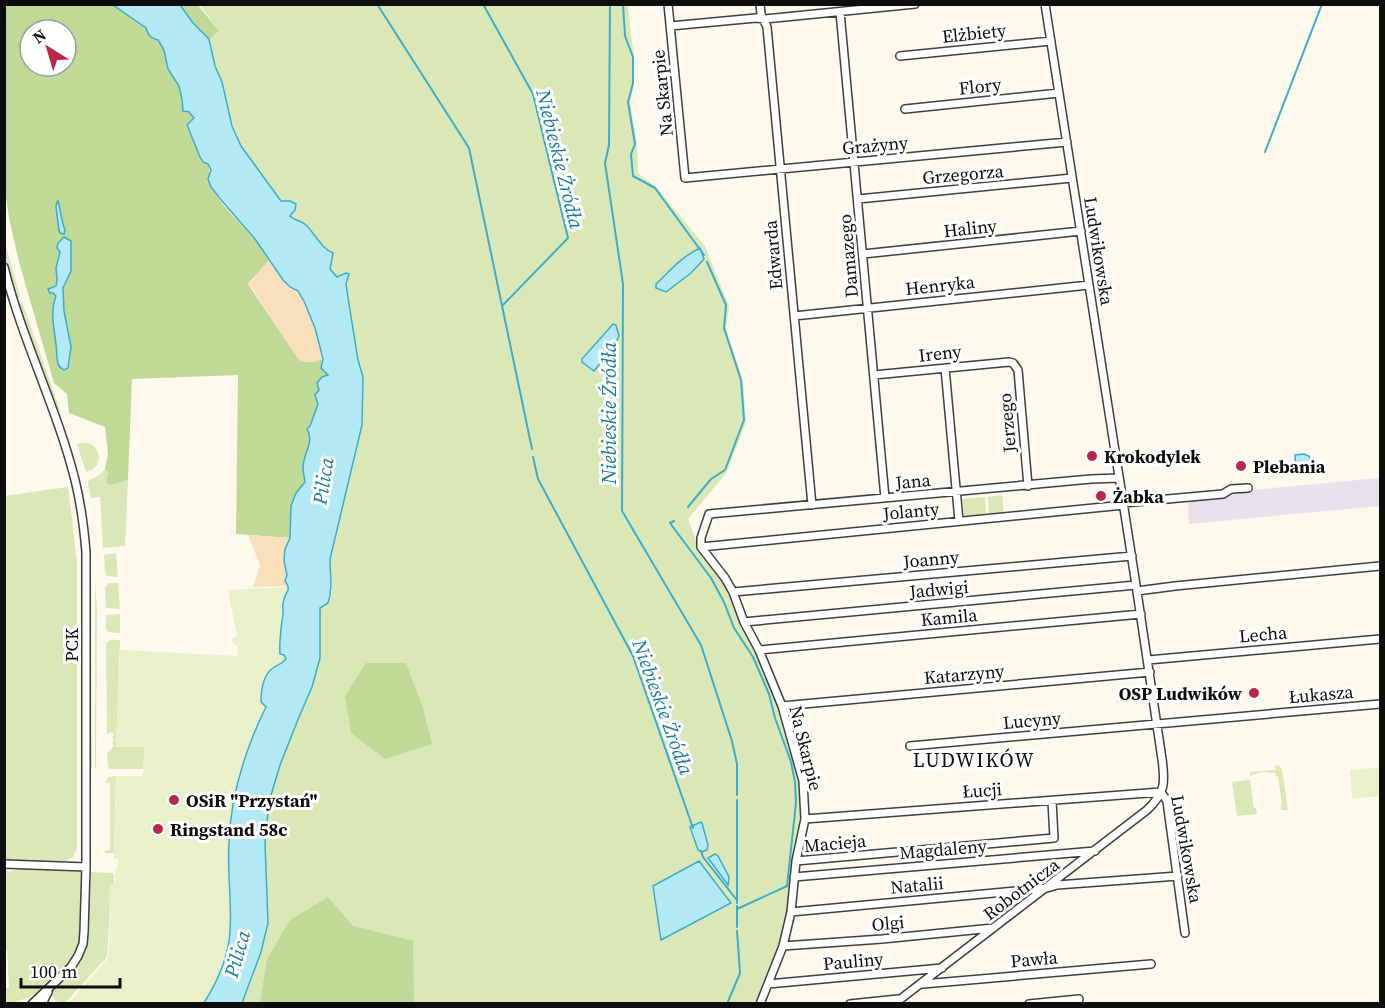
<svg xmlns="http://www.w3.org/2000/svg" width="1385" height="1008" viewBox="0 0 1385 1008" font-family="'Source Serif 4',serif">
<rect width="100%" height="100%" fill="#fff8ed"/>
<path fill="#e8e1eb" d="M1380 478V506L1189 524 1188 501 1223 498 1231 492Z"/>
<path fill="#dae8b7" d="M200 5H628L631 34 634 55V83L630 102 637 144 638 173 656 187 705 246 729 306 726 329 743 380 746 422 727 472 688 519 699 549 724 579 758 652 781 709 799 773 802 793 800 820 792 878 788 913 780 947 758 1003H242L261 952 268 923 265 843 269 803 280 764 299 717 312 687 320 658V607L329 603 332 593 330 559 362 425 363 377 358 360 349 304 346 284 349 274 345 273 337 277 330 269 333 253C321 247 315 234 306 225 301 219 295 221 290 216L295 210 296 204 290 201H281L241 146 233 126 222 82 215 65 210 39 219 31Z
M4 239 20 296 17 299 5 255Z
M20 303 23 304 61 413 58 409 54 398H51L19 304Z
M81 443C91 442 97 447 99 456 99 465 94 470 86 472L77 444Z
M105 469 108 472 106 481 111 485 128 480 125 546 103 548 100 497 91 498 88 483V481L99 475Z
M68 487 77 561V849L73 857 66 861V863L5 861 4 496Z
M1002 495 1004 513 989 514 988 497Z
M985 497 986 515 964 517 963 499Z
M116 553 118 577 107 576 105 572 104 555Z
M90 555H91L92 768 90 767Z
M95 583 97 610 96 767 95 769Z
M109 583H118L120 609 106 608 105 588Z
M120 614V633L108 632 106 629V615Z
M111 640H120L116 747H145L143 769H110L108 767 107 753 114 746 112 743 114 740 112 738 114 735 112 732 107 734 106 646 107 642Z
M1275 765 1280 766 1282 770 1288 810H1281V805H1282L1278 776H1276L1275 773 1263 772 1250 776V772L1276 770Z
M116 776 114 853H105V851L110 850V783H105L108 777Z
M1250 780 1254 808H1256L1257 814 1237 816 1232 782Z
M20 869 82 872C84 885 82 900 81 914 81 923 82 933 80 942 72 971 34 1003 5 1003V988H9L7 950H4V873Z
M90 872 114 873V884H110L109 909 110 910 107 957 65 1003 56 1001 51 994 54 988 72 971 80 958Z"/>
<path fill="#c1d997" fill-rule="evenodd" d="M4 5H113L146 28C148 36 152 38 158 40L164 49 168 69 179 86 182 99 183 111 189 113 194 118 186 125 200 157 202 162 208 164C211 172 207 178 211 186 220 205 239 221 252 237 259 244 263 252 269 260L248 284 300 361 314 362 322 359 321 368 328 375 322 377 317 383 319 390 315 395 318 404 310 426 307 429C314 442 303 454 303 467 303 471 304 477 305 481 289 503 291 513 290 538L236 534 238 375 132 379 128 480 111 485 108 484 106 481 108 472 105 469 108 454 105 427 69 413 67 394 54 383 19 262 9 218 4 184ZM30 30H66V66H30ZM62 240 71 241V271L63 288 64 311 71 347 58 363 53 316V302L56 296 53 293 51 287 53 288C59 281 56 276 56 268 56 263 59 257 60 252L57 248 58 243Z
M180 5H198L219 31 210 39 193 23Z
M366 663H406L423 708 432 744 385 759 351 733 345 696Z
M328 897 353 926 413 941 414 1003H260L267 959 290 920Z"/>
<path fill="#f9dfba" d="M269 260C275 269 280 280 289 287 291 289 295 289 297 292 308 301 319 344 322 359L314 362 300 361 249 284Z
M248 535 290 538C282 556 286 567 288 586L253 587 260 565Z"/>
<path fill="#eaf0c9" d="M288 587 283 600 280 630V654L284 655 286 659 283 663 271 668 267 707 248 749 237 780 231 818 228 863 230 932 229 944 218 978 204 1003 68 1004 108 958 111 910 109 909 110 884H115V871H117L118 859H114L116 776H143L145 747H116L120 650 238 656 237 646 233 644 232 639 237 636 228 590Z
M1380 767V796L1352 799 1350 770Z"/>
<path fill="#b2e9f5" stroke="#3badcb" stroke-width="1.5" d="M113 5H180L193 23 209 39 215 66 222 82 232 126 241 146 281 201H290L296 204 295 210 290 216C295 221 301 220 306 225 315 234 321 248 333 253L330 269 337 277 346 273 349 274 346 284 349 304 358 360 363 377 362 425 330 559C330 574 333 589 328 603L320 608V658L312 687 299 717 280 765 269 802 265 843 268 923 261 952 242 1003H204C217 982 229 956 230 931 232 902 227 872 229 843 230 806 239 771 253 736 257 726 261 717 266 707L261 702C261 691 263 675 273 668 278 664 281 665 286 659L284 655 280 654C279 640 281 628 283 614 283 610 282 604 284 599 286 591 292 591 285 581L287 575 284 561 285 549 290 538 291 506 296 493 305 482C304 477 303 471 303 467 303 454 315 442 307 429L310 426 318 404 315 395 319 390 317 383 322 377 328 375 321 368 323 359 315 328 304 301 298 291 290 287 283 280 255 239 222 201 211 187 208 179 211 170 208 164 203 162 200 157 187 125 194 118 189 112 183 111 182 99 179 86 168 69 164 50 158 40C151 38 148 36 146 28Z
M58 201C61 211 61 221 65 230L64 234 60 233 59 230 56 207 57 202Z
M64 237 71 241V271L63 288 64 311 71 347 68 368 64 370C61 368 59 368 58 363 56 357 57 350 56 344 54 328 50 311 56 296L53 293H50L48 289 56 286 57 279 56 268 60 252 57 248 58 243Z
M700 248 704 259 691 273 666 292 656 288V284C670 271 681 257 700 248Z
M613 324 616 325 619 336 615 344 594 371 582 362V359Z
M1304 454 1309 456 1311 471 1296 472 1295 455Z
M701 822 702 823 708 845 707 850 702 852 698 850 690 827Z
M715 854 718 856 729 877 728 885 708 858Z
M699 861 731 903 661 940 653 886Z"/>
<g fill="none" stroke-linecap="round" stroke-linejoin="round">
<path stroke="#3badcb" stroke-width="2" d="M377 4 469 148 532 449
M483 4 533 94 568 238 502 306
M610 4 609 145 605 163 623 284 622 511 701 645 732 741 737 764V795
M623 4 625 36 633 57V83L628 102 635 144 631 154 633 176 655 188 704 255
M1265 152 1322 4
M533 457 538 479 633 656 693 828
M688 507 711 479 725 470 744 420 741 380 724 328 726 305 707 262
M674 521 670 523 711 578 724 602 734 628 753 657 769 694 775 718 791 762 795 782 796 803 787 886 737 909
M737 800V903
M701 851 703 857 736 899
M737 927V906
M727 1004 740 973 737 931"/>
<defs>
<path id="minor" d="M668 4 685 178 1067 142
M760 4 761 14 767 27 812 505
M840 12 885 498
M670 26 756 18 765 19 915 4
M900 56 1051 41
M905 109 1059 93
M858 199 1072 178
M863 254 1081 231
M4 267C22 340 57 408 75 480 81 504 84 528 86 552V867L84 932 83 944 78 956 71 967 32 1004
M794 316 1089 285
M945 368 959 521
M874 375 1009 362 1013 363 1018 370 1028 486
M1123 503 1223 494 1231 489 1248 488
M701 547 1124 505
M1137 591 1175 586 1380 566
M733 592 1132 556
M744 622 1136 585
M759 650 1141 614
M1148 660 1380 639
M782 706 1150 672
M910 746 1380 704
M1161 792 1167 801 1168 809 1185 933
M805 819 1161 792
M796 861 1054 838 1052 801
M4 864 86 867
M794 877 1095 851
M791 912 1047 888 1057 885 1178 876
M783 946 882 939 993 928
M768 984 942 968
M923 984 1151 964
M42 1004 48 992
M760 1004 783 946 791 912 796 861 805 819 803 781 782 706 759 650 744 622 733 592 725 578 701 547V538L709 514 1091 479 1119 478
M850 1004 898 999
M894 1004 1147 810C1166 792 1165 782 1162 759L1136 585 1045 4
M1029 1004 1079 999"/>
</defs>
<use href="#minor" stroke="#404040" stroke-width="10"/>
<use href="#minor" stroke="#fff" stroke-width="7"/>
</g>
<g fill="#ba274b" stroke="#fff" stroke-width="2">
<circle cx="1092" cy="456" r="6"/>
<circle cx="1241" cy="466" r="6"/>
<circle cx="1101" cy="496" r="6"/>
<circle cx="1254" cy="693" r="6"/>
<circle cx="174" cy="800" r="6"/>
<circle cx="158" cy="829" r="6"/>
</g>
<g text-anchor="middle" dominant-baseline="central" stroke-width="6" stroke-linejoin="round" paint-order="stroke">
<g font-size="18" fill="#0d0d0d" stroke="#fff">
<text transform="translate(974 33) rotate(-6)">Elżbiety</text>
<text transform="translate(980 86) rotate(-6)">Flory</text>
<text transform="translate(662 93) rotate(-96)">Na Skarpie</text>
<text transform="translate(875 145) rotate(-5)">Grażyny</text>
<text transform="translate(963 174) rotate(-5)">Grzegorza</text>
<text transform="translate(970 228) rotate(-6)">Haliny</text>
<text transform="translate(1099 251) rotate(81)">Ludwikowska</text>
<text transform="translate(773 255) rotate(-95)">Edwarda</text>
<text transform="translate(848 256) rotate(-95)">Damazego</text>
<text transform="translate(940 285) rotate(-6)">Henryka</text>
<text transform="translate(940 353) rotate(-6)">Ireny</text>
<text transform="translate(1007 423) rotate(-95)">Jerzego</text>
<text transform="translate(913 481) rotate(-5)">Jana</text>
<text transform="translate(911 511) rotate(-5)">Jolanty</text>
<text transform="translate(931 559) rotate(-5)">Joanny</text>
<text transform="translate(939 589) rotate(-5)">Jadwigi</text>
<text transform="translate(949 617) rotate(-5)">Kamila</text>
<text transform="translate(1263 634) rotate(-5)">Lecha</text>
<text transform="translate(71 645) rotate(-90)">PCK</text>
<text transform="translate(964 674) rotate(-5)">Katarzyny</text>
<text transform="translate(1321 694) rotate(-5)">Łukasza</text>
<text transform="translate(1032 720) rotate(-5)">Lucyny</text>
<text transform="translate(806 748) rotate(76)">Na Skarpie</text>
<text transform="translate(982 790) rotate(-4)">Łucji</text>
<text transform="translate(835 843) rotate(-5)">Macieja</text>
<text transform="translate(943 849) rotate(-5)">Magdaleny</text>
<text transform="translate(1187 849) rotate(80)">Ludwikowska</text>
<text transform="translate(917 885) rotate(-5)">Natalii</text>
<text transform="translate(1021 889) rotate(-37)">Robotnicza</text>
<text transform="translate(888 923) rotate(-5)">Olgi</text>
<text transform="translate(1034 959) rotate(-5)">Pawła</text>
<text transform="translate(853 961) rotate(-5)">Pauliny</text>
</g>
<g font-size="18" font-weight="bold" fill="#0d0d0d" stroke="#fff" text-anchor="start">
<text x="1104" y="456">Krokodylek</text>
<text x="1253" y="466">Plebania</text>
<text x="1113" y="496">Żabka</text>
<text x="1242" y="693" text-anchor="end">OSP Ludwików</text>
<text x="186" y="800">OSiR "Przystań"</text>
<text x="170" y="829">Ringstand 58c</text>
</g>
<g font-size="20" font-style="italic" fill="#187c9c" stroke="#fff">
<text transform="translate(560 159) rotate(76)">Niebieskie Żródła</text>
<text transform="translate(609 413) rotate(-90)">Niebieskie Źródła</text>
<text transform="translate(323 481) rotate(-81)">Pilica</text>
<text transform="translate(663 707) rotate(70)">Niebieskie Żródła</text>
<text transform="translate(237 954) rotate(-74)">Pilica</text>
</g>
<g font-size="20" letter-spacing="1.5" fill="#0d0d0d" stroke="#fff">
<text x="974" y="760">LUDWIKÓW</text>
</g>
</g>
<rect width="1385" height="1008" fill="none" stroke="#0d0d0d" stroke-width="12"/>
<g transform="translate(48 48) rotate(323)"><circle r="28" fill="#ffffff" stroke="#9e9e9e" stroke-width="1.5"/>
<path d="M0-4.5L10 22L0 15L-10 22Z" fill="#ba274b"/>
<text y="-9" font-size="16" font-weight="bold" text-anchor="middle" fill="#0d0d0d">N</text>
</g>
<path d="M21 978v9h99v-9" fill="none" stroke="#0d0d0d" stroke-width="3"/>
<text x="30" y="978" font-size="18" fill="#0d0d0d" stroke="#ffffff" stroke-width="4.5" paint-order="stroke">100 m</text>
</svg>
